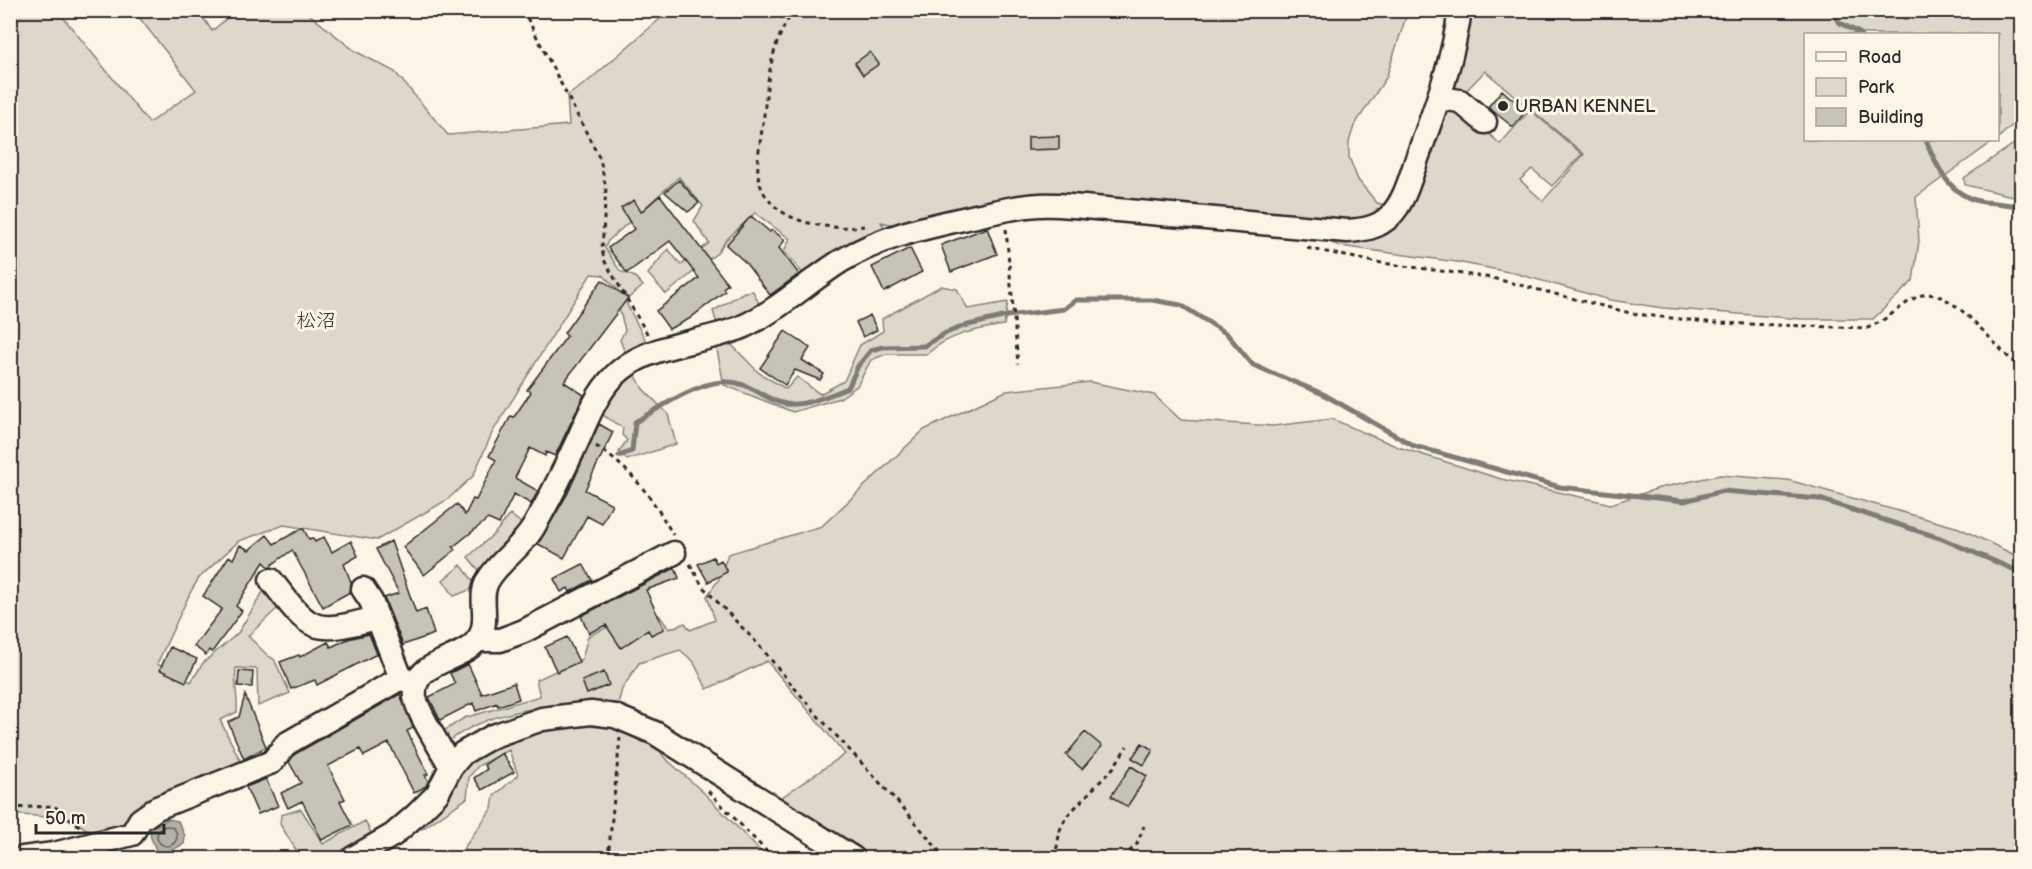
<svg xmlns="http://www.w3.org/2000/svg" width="2032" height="869" viewBox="0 0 2032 869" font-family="'Balsamiq Sans','Klee One',sans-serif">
<rect width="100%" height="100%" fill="#fcf5e5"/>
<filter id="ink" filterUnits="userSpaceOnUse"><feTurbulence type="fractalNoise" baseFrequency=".0167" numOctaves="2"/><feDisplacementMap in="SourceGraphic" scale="12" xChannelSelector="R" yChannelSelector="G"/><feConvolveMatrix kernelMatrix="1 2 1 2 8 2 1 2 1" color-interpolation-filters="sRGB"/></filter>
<g filter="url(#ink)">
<path fill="#ded8ca" stroke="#84827a" stroke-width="1.5" d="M1888 10 1906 20 1913 11H2021L2022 103 2017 106 2015 123 1998 138V34H1806V140H1995L1916 197 1919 241 1913 281 1873 319H1802L1663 308 1610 300 1514 273 1457 262 1340 246 1243 211 1036 193 895 225 881 222 887 232 804 275 784 251 790 239 755 213 726 240 717 253 666 294 648 274 668 249 681 265 709 243 694 221 703 206 679 177 608 241 605 248 620 271 635 277 643 286 625 301 648 345 625 353 620 340 625 330 619 308 610 300 617 289 603 275 591 274 493 431 473 476 447 500 377 540 284 525 239 541 199 578 191 591 157 664 191 682 203 663 238 633 266 587 281 605 248 636 268 656 274 659 290 693 258 706 257 669 236 668C234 686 238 696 237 712L220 720 242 764 127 831 102 839 71 819 11 814 10 11H58L149 123 196 90 134 11H199L212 31 235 11H305L355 51 395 72 448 135 569 125 567 96 587 82 669 11H1408L1386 78 1354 126 1349 142V157L1358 180 1377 203 1400 209 1442 107 1462 109 1500 144 1530 110 1582 154 1552 186 1532 169 1520 180 1543 201 1584 154 1485 71 1464 93 1449 91 1459 11Z
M2021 133V198L1965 185 1964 178 2015 143Z
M941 286 957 289 968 309 1008 302 1004 325C977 329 947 335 927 354H886L871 360 857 386 840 398 793 412 724 385 716 345 727 340 759 373 786 389 797 377 820 394 844 381 860 345 883 331 882 319Z
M753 291 761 308 718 327 713 311 744 292Z
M634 372 643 389 668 414 676 444 627 460 619 452 627 440 622 435 623 428 598 412 610 392Z
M1090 382 1154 395 1181 420 1273 426 1332 419 1398 447 1501 479 1611 504 1659 488 1720 475 1788 480 1959 528 2021 558V858H866L779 799 845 754 767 661 707 689 693 661 680 650 639 663 622 689 618 704C560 705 497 705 449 741L442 732 464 718 540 696 536 680 582 659 588 636 634 615H659L669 629 685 623 690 630 715 620 707 596 719 579 728 554 822 526 924 430 1006 391Z
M510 514 526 527 482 574 468 557 495 533Z
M461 565 474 582 472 589 454 596 443 580Z
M594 721 618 727 656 744 664 757 704 793 767 858H457L492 808 494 796 518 775 509 750 478 766 469 777 467 798 422 829 421 825C437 803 452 777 470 757 487 739 568 725 594 721Z
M301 809 323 844 365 821 373 837 333 858H301L280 824 281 815Z"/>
<path fill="#b4b0a5" stroke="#7d7b74" stroke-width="1.5" d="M168 819 178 821 185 836 184 844 164 854 157 853 150 835 153 827Z"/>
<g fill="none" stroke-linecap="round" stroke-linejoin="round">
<path stroke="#62605c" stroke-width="1.5" d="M157 836a10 10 0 1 1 20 0a10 10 0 1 1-20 0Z"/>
<path stroke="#7d7b74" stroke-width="5" d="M1829 10 1840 23 1861 34
M1926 140C1937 168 1950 197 1984 202 1997 203 2009 204 2022 207
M619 456 632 451 635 422C658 409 696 383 722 382 752 380 763 401 786 404 806 406 830 395 848 388L858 366 871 350 883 347 924 346 946 333 964 326 1007 316 1064 309 1076 300H1152L1181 305 1227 334 1253 365 1323 394 1414 446 1560 487 1684 501 1723 491 1819 499 1940 538 2022 573"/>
</g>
<path fill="#c8c3b7" stroke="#2b2b2b" stroke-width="1.5" d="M870 52 879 64 863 75 855 63Z
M1502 90 1526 111 1513 127 1488 107Z
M1059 136V149L1028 150V137Z
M679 180 699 203 688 212 665 192Z
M660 195 728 284 723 288 725 291 689 319 669 329 656 311 699 278 670 241 627 273 608 248 634 229 621 208 634 200 641 212Z
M751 216 770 232 772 230 785 240 779 248 799 274 770 295 745 262 726 245Z
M987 228 997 254 951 272 941 245Z
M910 248 922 272 884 292 872 267Z
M602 280 628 298 564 382 584 395 555 456 546 452 545 456 530 448 515 478 538 491 531 504 514 494 499 524 488 519 453 547 455 550 424 575 403 547 457 504 465 515 473 499 476 500 496 460 489 456 511 416 514 417 531 392 527 390 567 336 564 333Z
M870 315 877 330 863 337 856 322Z
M785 331 810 348 802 360 824 374 820 380 795 370 785 385 760 368Z
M599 424 613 432 585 490 612 504 602 524 587 516 564 558 538 544 568 493Z
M303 528 309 539 312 538 315 542 324 537 332 552 351 541 358 556 344 564 351 582 350 592 323 607 292 550 269 567 264 562 236 606 242 611 212 652 209 650 206 655 194 646 222 609 203 596 229 556 233 559 240 545 249 550 267 535 274 544Z
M391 541 416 613 426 609 434 634 403 645 384 598 399 593 376 549Z
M713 557 716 563 721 560 727 572 708 582 698 564Z
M583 564 592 580 570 592 568 588 561 592 554 579Z
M675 568 679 578 646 590 664 629 651 635 648 630 621 648 606 625 589 633 581 616Z
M369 634 377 654 317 685 315 680 291 689 280 662 299 655 300 657 328 642 331 647 348 639Z
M567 637 579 662 557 672 545 647Z
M170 647 197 659 186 682 160 670Z
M468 664 482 694 514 683 519 699 498 706 497 703 476 711 473 703 440 720 429 697 455 684 450 673Z
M239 671 253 672 252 687 238 686Z
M604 672 609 685 587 694 582 681Z
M400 694 413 728 407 731 428 774 425 775 428 781 426 786 414 793 389 743 364 756 360 749 328 766 345 799 340 801 352 825 322 840 302 801 288 808 281 793 301 783 289 762 295 754Z
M245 695 266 747 244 759 228 722 239 717Z
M1085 732 1102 746 1082 769 1066 755Z
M1142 743 1153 750 1144 765 1132 758Z
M502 753 514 772 482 790 474 778 487 769 484 765Z
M1131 766 1147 776 1127 807 1111 796Z
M266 779 278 806 258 814 246 787Z"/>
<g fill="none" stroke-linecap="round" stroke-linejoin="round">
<defs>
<path id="minor" d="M1439 98 1460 101 1485 122
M271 580C311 632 312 635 376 618
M363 589 371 601 401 678 412 683
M477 640H500L524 631 674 553
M451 767C443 752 417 712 415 697 410 655 476 664 483 628 487 612 479 595 488 580 500 560 521 548 533 528 549 501 563 472 576 444 589 416 597 389 622 369 655 343 704 343 742 327 776 312 809 281 841 261 881 237 922 228 967 218 991 213 1015 206 1039 205 1054 204 1069 206 1084 207L1347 231C1363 230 1378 228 1390 216 1406 200 1411 174 1419 153 1436 106 1453 61 1460 10
M23 858 54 854 132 834 140 820 157 808 272 762 286 744 401 678
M353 858 393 835 416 815 437 794 451 767 463 753 493 736 542 719 591 713 615 716 655 733 853 858"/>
</defs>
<use href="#minor" stroke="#2b2b2b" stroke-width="27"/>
<path stroke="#2b2b2b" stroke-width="3" stroke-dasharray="4.5 4.5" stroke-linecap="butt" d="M523 10 600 159 606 188 602 249 604 260 648 335
M794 10C771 43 768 77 764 115 762 135 755 161 759 180 769 223 828 231 864 226
M1006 229 1018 364
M1307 248 1375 262 1492 278 1634 314 1717 323 1867 328C1887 321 1900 305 1919 296 1951 282 1998 353 2022 369
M596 446C634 472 651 496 673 535
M690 564 703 587 757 643 819 717 905 810 945 858
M708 791 773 858
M10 808 54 806 82 828
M608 858 620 738
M1055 858 1060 830 1066 817 1114 767 1127 746
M1123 858 1137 844 1144 826"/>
<use href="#minor" stroke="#fcf5e5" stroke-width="22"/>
</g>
</g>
<circle fill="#2b2b2b" stroke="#fcf5e5" stroke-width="2" cx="1503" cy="106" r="6"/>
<g text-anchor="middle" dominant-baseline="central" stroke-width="6" stroke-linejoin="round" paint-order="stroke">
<g font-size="18" fill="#2b2b2b" stroke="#fcf5e5" text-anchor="start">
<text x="1515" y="106">URBAN KENNEL</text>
</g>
<g font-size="20" fill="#2b2b2b" stroke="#fcf5e5">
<text x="316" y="321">松沼</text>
</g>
</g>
<rect width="2032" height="869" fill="none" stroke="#fcf5e5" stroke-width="36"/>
<rect x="18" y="18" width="1996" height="833" fill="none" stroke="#2b2b2b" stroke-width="2" filter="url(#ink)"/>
<rect x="1804" y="33" width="195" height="108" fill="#fcf5e5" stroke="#a8a49b" stroke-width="1.5"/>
<rect x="1816" y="52" width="30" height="9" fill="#fcf5e5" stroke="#a8a49b" stroke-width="1.5"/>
<text x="1858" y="63" font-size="18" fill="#2b2b2b">Road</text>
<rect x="1816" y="78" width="30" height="18" fill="#ded8ca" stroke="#a8a49b" stroke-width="1.5"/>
<text x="1858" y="93" font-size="18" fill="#2b2b2b">Park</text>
<rect x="1816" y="108" width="30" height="18" fill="#c8c3b7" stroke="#a8a49b" stroke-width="1.5"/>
<text x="1858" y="123" font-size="18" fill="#2b2b2b">Building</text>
<path d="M36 824v9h128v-9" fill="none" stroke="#2b2b2b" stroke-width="3"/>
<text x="45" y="824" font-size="18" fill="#2b2b2b" stroke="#fcf5e5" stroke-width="4.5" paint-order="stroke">50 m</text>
</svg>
